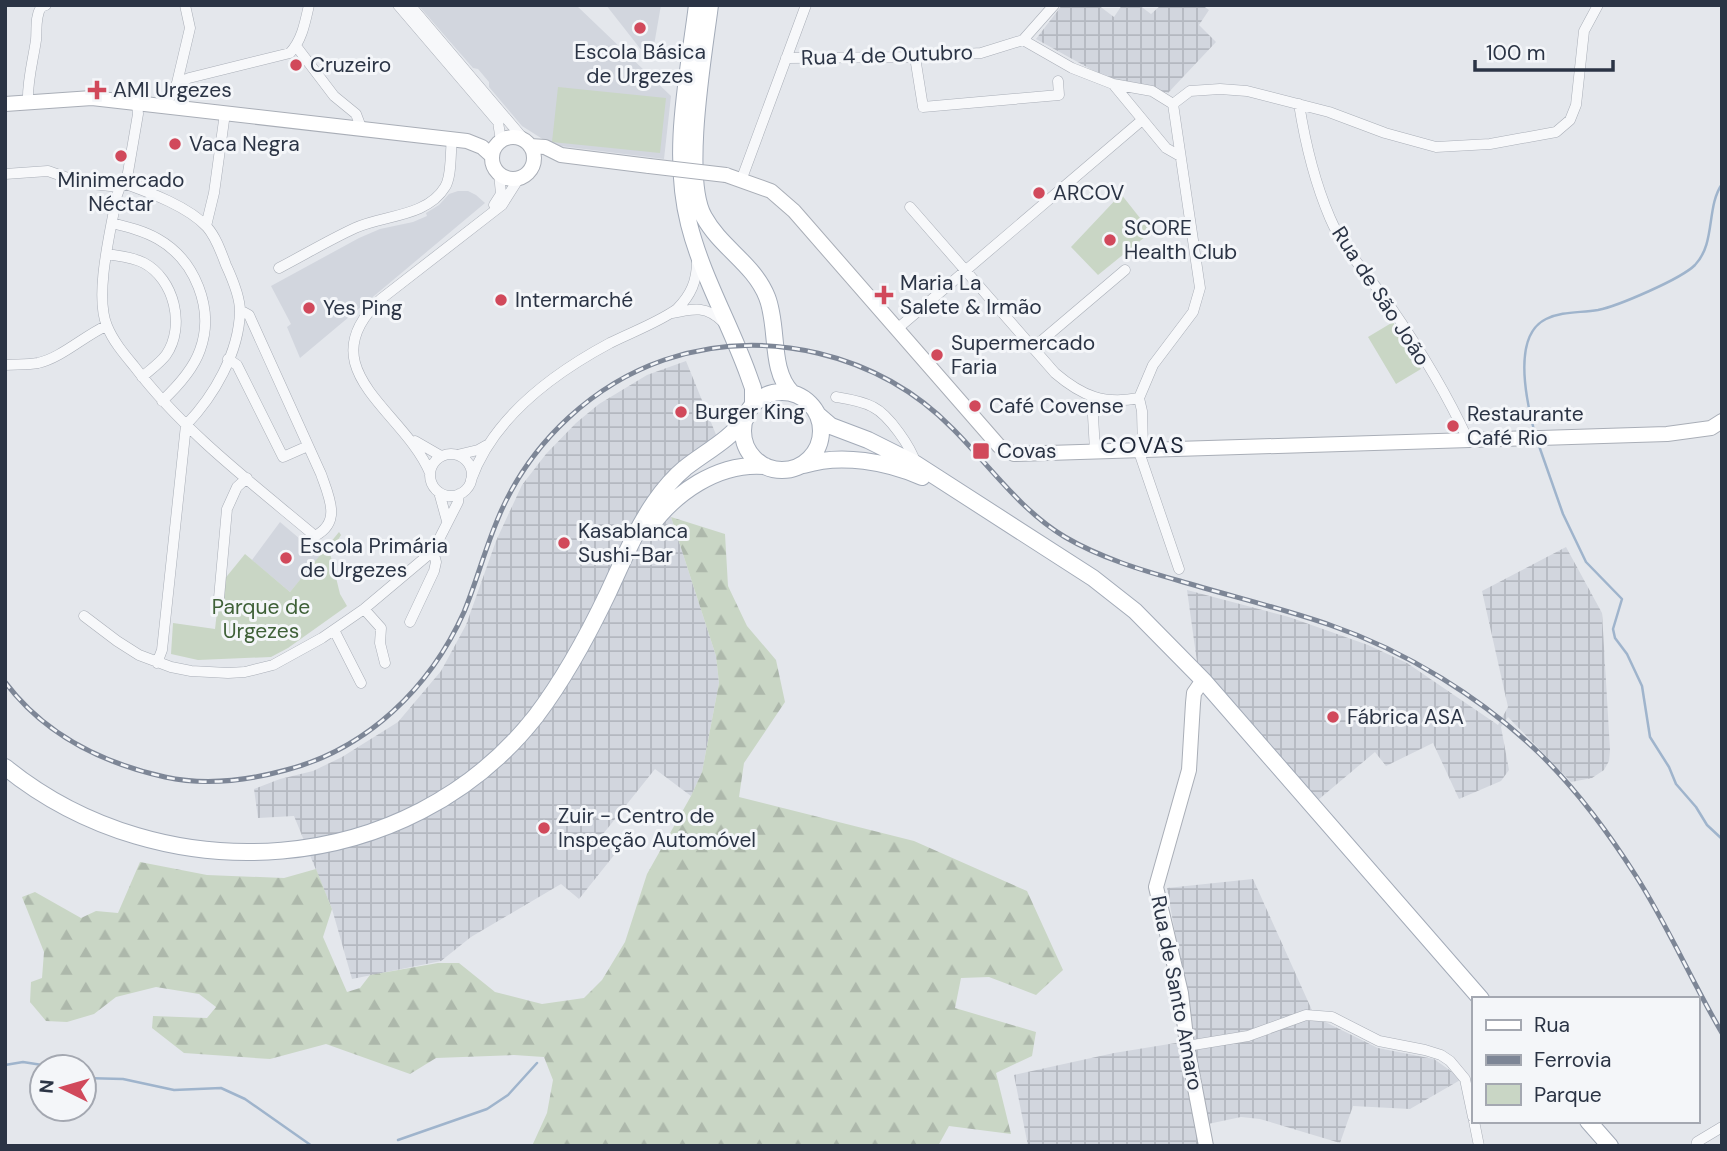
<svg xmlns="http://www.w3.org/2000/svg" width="1727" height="1151" viewBox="0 0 1727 1151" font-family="'DM Sans',sans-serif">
<defs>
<pattern id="industrial-grid" width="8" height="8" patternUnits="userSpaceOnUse" patternTransform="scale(1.75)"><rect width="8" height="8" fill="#d2d6de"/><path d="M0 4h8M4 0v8" fill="none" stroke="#b4b8c0"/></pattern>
<pattern id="forest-firs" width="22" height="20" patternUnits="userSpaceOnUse" patternTransform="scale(1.75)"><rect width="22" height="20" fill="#c9d6c5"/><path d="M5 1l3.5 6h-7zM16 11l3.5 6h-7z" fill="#adb8ab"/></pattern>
</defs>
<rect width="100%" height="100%" fill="#e4e7ec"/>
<path fill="#d2d6de" d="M418 5H576L671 96 664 159 552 145 522 126 489 87V82L478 69 473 68Z
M606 5H661L653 51 646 56Z
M458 191H468L476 195 485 203 300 358 287 327 291 324 271 286 359 238 380 229 413 222 427 216 426 213 439 205 449 194Z
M280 522 320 556 290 592 252 560Z"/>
<path fill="url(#industrial-grid)" d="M1062 5H1098L1114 17 1122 5H1139L1151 14 1161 5H1202L1209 10 1199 25 1216 42 1168 93 1103 76 1036 39Z
M686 361 717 437 653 496 671 517 716 656 719 683 702 772 691 796 655 769 599 839 615 854 579 899 561 884 471 937 441 961 352 979 332 909 294 816 258 818 254 789 280 779 313 771 342 757 398 722 441 671 466 625 496 541 522 485 546 454 576 423 599 404 647 375Z
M1566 547 1602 613 1610 750 1609 761 1604 770 1592 778 1571 782 1508 717 1501 727 1509 770 1501 781 1459 799 1433 743 1386 766 1375 752 1318 800 1197 662 1187 590 1289 617 1368 645 1407 663 1498 725 1508 707 1482 591Z
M1253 879 1315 1017 1378 1048 1434 1059 1462 1079 1410 1109 1353 1106 1340 1143 1260 1119 1241 1117 1208 1124 1209 1146H1028L1014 1075 1114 1053 1194 1040 1167 888Z"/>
<path fill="url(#forest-firs)" d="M671 517 725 534 728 586 747 626 776 660 785 702 744 763 739 797 914 841 1027 891 1063 970 1036 995 989 977 961 978 955 1008 1036 1032 1032 1056 996 1073 1011 1134 949 1126 938 1146H532L547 1113 553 1080 544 1057 514 1055 436 1058 410 1074 326 1044 270 1059 184 1053 152 1028 153 1016 207 1018 216 1007 199 994 156 987 116 997 94 1014 67 1022 46 1021 30 1002 31 982 42 978 44 952 22 897 35 892 81 918 96 911 118 913 140 862 207 875 284 878 316 869 332 909 323 937 347 992 360 988 370 975 438 963H459L495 992 542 1004 584 998 602 980 625 942 647 874 691 796 702 772 719 683 716 656Z"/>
<path fill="#c9d6c5" d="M558 87 666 98 660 153 552 142Z
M1121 194 1151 232 1098 275 1071 247Z
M1393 322 1421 369 1396 384 1368 337Z
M339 532 341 535 330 553 340 594 347 606 288 648 271 657 198 660 171 654 173 623 215 629 217 612 223 611V581L245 554 290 592Z"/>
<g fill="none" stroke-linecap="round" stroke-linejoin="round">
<path stroke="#9fb4cc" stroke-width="2.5" d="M1535 434C1527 404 1511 336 1546 319 1562 311 1580 313 1598 310 1618 306 1681 279 1695 265 1716 243 1706 207 1722 184
M1538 443 1563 514 1586 562 1622 599 1613 629 1615 638 1627 654 1642 686 1650 737 1669 767 1676 784 1696 807 1707 825 1722 839
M5 1065 23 1062 55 1067
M84 1078 123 1079 174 1090 221 1088 245 1099 312 1146
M398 1140 487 1109 508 1095 537 1063"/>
<defs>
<path id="street" d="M398 5 498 122 501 141
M410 5 527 143
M1023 40 1072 68 1113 84 1152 91 1173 104
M296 46 334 96 356 114 362 130
M915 57 923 107 1059 95 1058 81
M786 58 915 57 981 53 1023 40 1054 5
M177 83 190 28 185 5
M1113 84 1166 148 1180 156
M28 102C27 81 33 61 36 40 37 29 35 17 41 7L46 5
M137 103 138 114 126 184 120 187 117 195C111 229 94 295 107 326 113 341 124 354 134 366 184 432 252 483 315 536 342 522 329 497 321 474L249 315 240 310
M1173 104 1190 91 1220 89 1247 91 1329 112 1385 133 1436 147 1490 144 1556 132 1570 120 1576 105 1584 31 1598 5
M1299 104C1305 142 1315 183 1330 218 1344 251 1370 277 1390 306 1419 348 1447 394 1468 440
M165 106 177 83 189 78 290 53C302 40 305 23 309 5
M5 174 48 171 82 183 120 187
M742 178 806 5
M126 184C151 193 189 207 207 227 216 237 221 252 226 265 232 278 240 296 240 311 239 353 214 396 186 425L162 650 157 663
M494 205 501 194 499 173
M910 207 1055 373C1082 396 1104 405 1139 398
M112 223C128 227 144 231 158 239 195 260 215 309 200 350 193 370 177 387 162 401
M206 226 214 193 225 113
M107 254C118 256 133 257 144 263 174 279 186 326 166 355 160 363 150 370 142 377
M279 268C304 255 329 240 355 228 383 215 427 217 445 187 452 176 450 153 452 140
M673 313C694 308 707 306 723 322
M897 329 1141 121
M1033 348 1125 270
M228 359 237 365 283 457 308 446
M5 365C16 364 27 365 38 363 61 358 84 336 106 326
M836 397C848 399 862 401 873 407 889 415 911 447 916 464
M1092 398 1095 451
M1139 398 1153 365 1193 312 1200 288 1173 104
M1139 398 1142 411 1143 449
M415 441 441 456
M1138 449 1179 569
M430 475a21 21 0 1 1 42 0a21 21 0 1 1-42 0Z
M457 455 478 450 487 445
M430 473C404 410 306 369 381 299L502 205 519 178
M471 480C493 418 554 373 610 343 632 332 657 323 677 309 691 295 697 281 697 261
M439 492 447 521
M219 598 227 509 237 487 247 478
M364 609 381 628 380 643 385 663
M84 616 117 641 139 655 171 667 191 671 228 673 245 672 273 665 322 638 364 609 433 551 458 502 459 494
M410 622 434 571 436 562 433 551
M334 630 361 683
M1187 1046 1248 1036 1306 1015 1332 1017 1379 1041 1425 1050 1441 1055 1450 1061 1465 1079 1473 1117
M1474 1121 1479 1146
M1696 1146 1697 1142 1722 1127"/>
<path id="secondary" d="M5 104 92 98 467 141 482 147 492 156
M492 158a21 21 0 1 1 42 0a21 21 0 1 1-42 0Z
M530 146 545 147 561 155 649 166
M726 175 771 191 794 211 999 446 1014 454 1667 434 1711 428 1722 421
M1203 680 1194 693 1193 703 1189 770 1156 887 1181 993 1187 1046 1206 1146"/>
<path id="primary" d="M697 5C688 77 671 153 689 224 702 276 730 324 748 374L753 388V405
M710 5C704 53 682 178 704 217 721 248 754 264 767 297 779 327 769 370 792 393
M743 431a39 39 0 1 1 78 0a39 39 0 1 1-78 0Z
M817 414 831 426 868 440 916 464 1093 578 1135 611 1203 680 1481 999
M804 465C841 453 888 462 922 477
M648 530C674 493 718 462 765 466
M5 767C163 895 408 879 536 716 564 679 588 635 608 593 622 563 635 531 654 503 663 490 673 478 685 468 707 451 729 440 746 418
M1588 1121 1610 1146"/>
</defs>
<use href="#street" stroke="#a9aeb7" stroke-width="11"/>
<use href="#secondary" stroke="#a9aeb7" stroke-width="16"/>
<use href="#primary" stroke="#a3abb8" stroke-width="18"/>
<use href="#street" stroke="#f7f8fa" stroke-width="10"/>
<use href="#secondary" stroke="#fff" stroke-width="14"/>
<use href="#primary" stroke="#fff" stroke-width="16"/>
<defs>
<path id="rail" d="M5 682C44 734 102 763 165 777 206 786 246 781 286 770 367 749 430 688 464 612 478 578 487 541 503 507 534 440 594 384 664 360 764 326 879 353 953 429 990 466 1020 510 1065 537 1101 558 1141 570 1180 581 1230 596 1281 608 1330 625 1406 651 1482 698 1539 753 1576 789 1608 832 1636 876 1668 926 1692 982 1722 1033"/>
</defs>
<use href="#rail" stroke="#7d8696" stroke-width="5"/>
<use href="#rail" stroke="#f4f6f9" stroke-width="2.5" stroke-dasharray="8" stroke-linecap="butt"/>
<defs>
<path id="secondary-bridge" d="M649 166 726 175"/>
</defs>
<use href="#secondary-bridge" stroke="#a9aeb7" stroke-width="16" stroke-linecap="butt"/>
<use href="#secondary-bridge" stroke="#fff" stroke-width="14"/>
</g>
<g fill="#d1495b" stroke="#f4f6f9" stroke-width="2.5">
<circle cx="640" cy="28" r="7"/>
<circle cx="296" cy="65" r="7"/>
<path d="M93.5 79.5h7v7h7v7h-7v7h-7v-7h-7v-7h7z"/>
<circle cx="175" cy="144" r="7"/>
<circle cx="121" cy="156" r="7"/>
<circle cx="1039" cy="193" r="7"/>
<circle cx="1110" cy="240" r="7"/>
<path d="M880.5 284.5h7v7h7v7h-7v7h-7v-7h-7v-7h7z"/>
<circle cx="501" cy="300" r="7"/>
<circle cx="309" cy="308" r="7"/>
<circle cx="937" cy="355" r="7"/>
<circle cx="975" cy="406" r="7"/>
<circle cx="681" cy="412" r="7"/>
<circle cx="1453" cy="426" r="7"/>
<rect x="972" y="442" width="18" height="18" rx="3.5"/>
<circle cx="564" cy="543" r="7"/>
<circle cx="286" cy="558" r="7"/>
<circle cx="1333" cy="717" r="7"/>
<circle cx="544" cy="828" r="7"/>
</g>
<g text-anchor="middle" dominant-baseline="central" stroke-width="6" stroke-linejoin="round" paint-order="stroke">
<g font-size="21" fill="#2b3445" stroke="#f4f6f9" text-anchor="start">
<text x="640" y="52" text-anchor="middle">Escola Básica<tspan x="640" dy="24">de Urgezes</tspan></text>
<text x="310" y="65">Cruzeiro</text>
<text x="113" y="90">AMI Urgezes</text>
<text x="189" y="144">Vaca Negra</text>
<text x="121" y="180" text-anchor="middle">Minimercado<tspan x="121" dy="24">Néctar</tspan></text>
<text x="1053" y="193">ARCOV</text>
<text x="1124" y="228">SCORE<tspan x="1124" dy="24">Health Club</tspan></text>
<text x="900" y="283">Maria La<tspan x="900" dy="24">Salete &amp; Irmão</tspan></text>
<text x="515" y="300">Intermarché</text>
<text x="323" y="308">Yes Ping</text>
<text x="951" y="343">Supermercado<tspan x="951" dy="24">Faria</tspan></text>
<text x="989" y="406">Café Covense</text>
<text x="695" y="412">Burger King</text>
<text x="1467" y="414">Restaurante<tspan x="1467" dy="24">Café Rio</tspan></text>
<text x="997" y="451">Covas</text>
<text x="578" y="531">Kasablanca<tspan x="578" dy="24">Sushi-Bar</tspan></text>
<text x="300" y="546">Escola Primária<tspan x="300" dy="24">de Urgezes</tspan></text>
<text x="1347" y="717">Fábrica ASA</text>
<text x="558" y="816">Zuir - Centro de<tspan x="558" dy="24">Inspeção Automóvel</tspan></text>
</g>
<g font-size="21" fill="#2b3445" stroke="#f4f6f9">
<text transform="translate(887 55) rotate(-2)">Rua 4 de Outubro</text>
<text transform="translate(1381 296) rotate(57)">Rua de São João</text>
<text transform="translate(1177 993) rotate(79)">Rua de Santo Amaro</text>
</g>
<g font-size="21" fill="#3f6138" stroke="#f4f6f9">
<text x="261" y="607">Parque de<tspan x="261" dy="24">Urgezes</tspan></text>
</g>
<g font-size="23" letter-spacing="2" fill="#1d2536" stroke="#f4f6f9">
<text x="1143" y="445">COVAS</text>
</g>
</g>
<rect width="1727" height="1151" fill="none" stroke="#2b3445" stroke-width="14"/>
<rect x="1472" y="997" width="228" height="126" fill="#f4f6f9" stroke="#a4a8b1" stroke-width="2"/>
<rect x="1486" y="1020" width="35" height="10" fill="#ffffff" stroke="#a4a8b1" stroke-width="2"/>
<text x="1534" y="1032" font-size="21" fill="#2b3445">Rua</text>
<rect x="1486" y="1055" width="35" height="10" fill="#7d8696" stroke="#a4a8b1" stroke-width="2"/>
<text x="1534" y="1067" font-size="21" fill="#2b3445">Ferrovia</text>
<rect x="1486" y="1084" width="35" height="21" fill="#c9d6c5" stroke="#a4a8b1" stroke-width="2"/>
<text x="1534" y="1102" font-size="21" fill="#2b3445">Parque</text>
<g transform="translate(63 1088) rotate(275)"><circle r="33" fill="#f4f6f9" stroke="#a4a8b1" stroke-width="2"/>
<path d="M0-5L12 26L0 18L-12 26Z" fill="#d1495b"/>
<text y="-10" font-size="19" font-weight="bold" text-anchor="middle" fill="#2b3445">N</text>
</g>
<path d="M1475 60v10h138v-10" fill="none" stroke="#2b3445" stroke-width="3.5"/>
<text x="1486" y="60" font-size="21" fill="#2b3445" stroke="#f4f6f9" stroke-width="5" paint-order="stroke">100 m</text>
</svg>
